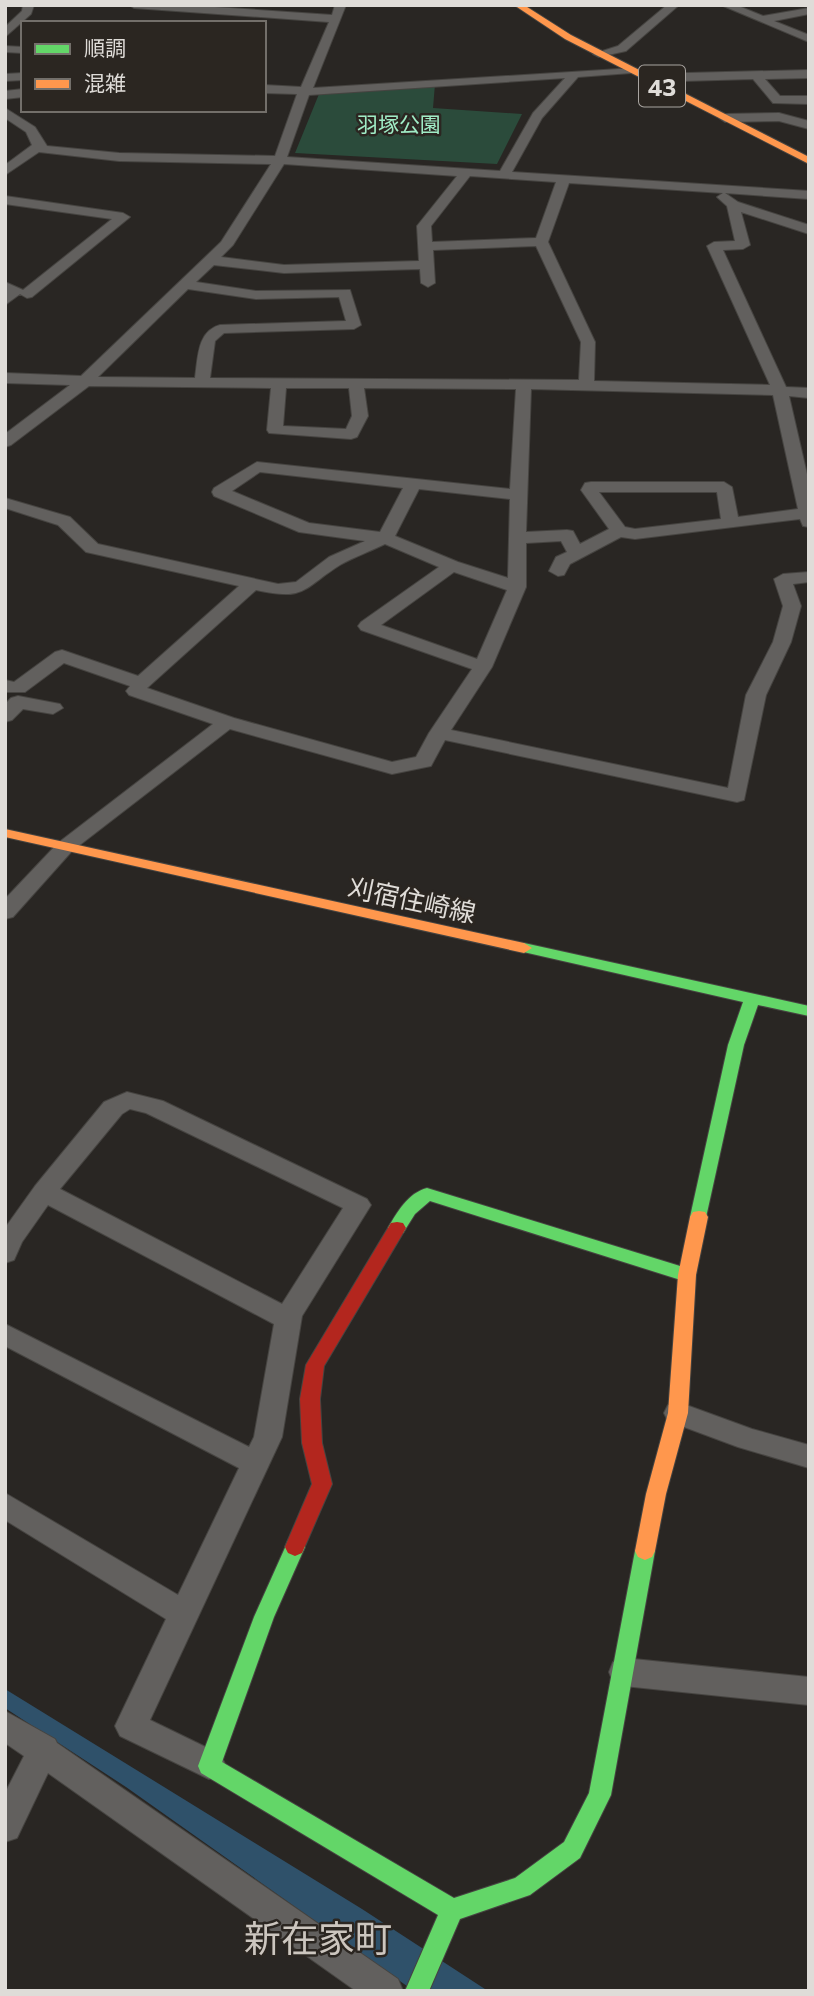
<svg xmlns="http://www.w3.org/2000/svg" width="814" height="1996" viewBox="0 0 814 1996" font-family="Commissioner,'Noto Sans JP',sans-serif">
<rect width="100%" height="100%" fill="#292623"/>
<path fill="#2b4b3b" d="M435 84 433 108 522 114 497 164 295 153 319 94Z"/>
<path fill="#2f516a" d="M5 1689 362 1909 488 1991H414L126 1787 5 1708Z"/>
<g fill="none" stroke-linecap="round" stroke-linejoin="round">
<defs>
<path id="street" d="M23 5H34L31 14 5 37V27L22 11Z
M129 5H185L332 15 335 5H346L313 88 635 68 637 70 631 73 578 77 542 118 512 172 809 191V199L725 193 738 202 809 225V234L741 212 750 245 743 249 723 250 786 387 809 388V398L789 396 809 483V527L803 526 800 519 635 539 621 537 570 564 564 575 558 576 549 571 556 557 567 552 561 541 526 543V587L492 667 451 730 728 788 746 695 773 642 783 606 774 579 783 574 809 572V582L793 584 801 606 791 642 766 695 744 800 737 802 445 740 431 766 392 774 230 729 72 851 13 917 5 919V899L58 843 213 724 129 695 126 691 130 686 64 663 25 692H5V680L14 682 55 652 62 650 138 676 239 586 86 552 58 525 5 508V498L70 517 98 544 278 584 296 582 329 557 365 541 299 532 214 496 212 492 214 488 257 462 510 489 516 389 364 388 368 416 357 437 351 439 269 433 267 430 271 388 89 386 11 445 5 447V434L70 385 5 383V373L81 376 221 242 271 164 119 161 39 152 5 175V165L32 145 26 132 5 118V108L35 127 47 146 119 153 275 156 297 94 264 93V85L301 87 329 22 134 8ZM565 78 533 113 500 171 287 157 309 95ZM284 164 457 176 417 226 419 261 284 265 221 257 233 245ZM470 176 556 182 536 238 432 242 431 226ZM569 183 723 193 717 197 727 206 735 241 714 242 707 246 770 385 594 381 595 342 548 242ZM536 246 581 342 579 380 210 378 215 341 224 333 354 329 361 325 350 290 256 291 196 282 214 265 284 273 420 269 421 283 428 287 435 283 433 250ZM188 289 256 299 339 297 346 321 220 325C197 331 198 358 195 378L98 377ZM286 388H349L352 416 346 429 283 426ZM531 389 773 395 798 509 738 517 732 487 724 482H591L585 483 581 490 609 529 580 544 573 531 567 530 526 532ZM260 472 403 488 380 532 309 523 232 491ZM419 489 510 499 508 578 458 562 395 536ZM599 492H717L721 519 635 529 625 527ZM385 544 439 567 361 622 358 626 361 630 472 669 429 733 416 757 392 762 234 718 147 688 256 590C306 601 302 589 340 565 354 557 371 551 385 544ZM454 572 507 590 477 659 381 625Z
M667 5H679L626 51 599 57 593 54 618 46Z
M721 5H736L763 16 809 8V14L774 21 809 35V42Z
M5 46 23 47V53L5 52Z
M809 70V78L765 79 780 96H809V104L773 103 753 79 648 82 642 78 648 74Z
M23 73V80L5 81V74Z
M23 89V97L5 99V91Z
M779 113 809 121V129L779 121 725 122 719 118 725 114Z
M5 196 123 213 130 217 32 297 27 298 20 294 5 305V282L23 290 112 219 5 204Z
M18 696 60 704 63 708 53 714 23 709 12 720 5 722V704L11 698Z
M127 1092 163 1101 367 1199 371 1205 302 1316 282 1437 150 1720 220 1754 225 1764 220 1774 209 1779 120 1736 115 1726 166 1619 5 1520V1493L178 1595 239 1468 5 1346V1324L249 1447 254 1437 274 1324 48 1205 22 1242 14 1260 5 1263V1228L35 1186 104 1102ZM130 1109 146 1113 343 1208 282 1304 60 1189 122 1114Z
M678 1402 752 1429 809 1445V1468L738 1447 668 1421 664 1413 668 1405Z
M624 1658 809 1677V1705L624 1686 613 1682 609 1672 613 1662Z
M5 1711 55 1739 57 1743 398 1979 403 1991H356L48 1773 17 1838 5 1842V1793L24 1756 5 1743Z"/>
<path id="fast" d="M524 943 809 1006V1016L758 1005 744 1045 705 1222H693L690 1217 728 1045 743 1002 519 951 516 948 519 945Z
M427 1188 693 1270 696 1275 693 1280 687 1282 430 1201 415 1214 403 1233H391L388 1228C397 1212 408 1193 427 1188Z
M295 1538 302 1541 305 1547 274 1617 222 1762 454 1898 515 1878 564 1842 589 1793 635 1551 638 1545 645 1542 652 1545 655 1551 611 1795 580 1858 530 1895 460 1919 429 1991H405L438 1915 201 1773 198 1766 254 1617 288 1541Z"/>
<path id="slow" d="M514 5H524L571 35 809 157V164L565 39Z
M5 829 524 943 532 948 524 953 5 837Z
M699 1211 705 1212 708 1217 696 1275 688 1413 666 1494 655 1551 652 1557 645 1560 638 1557 635 1551 646 1494 668 1413 678 1275 690 1217 693 1212Z"/>
<path id="jam" d="M397 1222 403 1223 406 1228 324 1366 320 1399 322 1443 332 1484 302 1553 295 1556 288 1553 285 1547 312 1484 302 1443 300 1399 306 1365 391 1223Z"/>
</defs>
<use href="#street" stroke="#464441" stroke-width="2"/>
<use href="#fast" stroke="#464441" stroke-width="2"/>
<use href="#slow" stroke="#464441" stroke-width="2"/>
<use href="#jam" stroke="#464441" stroke-width="2"/>
<use href="#street" fill="#62605e" fill-rule="evenodd"/>
<use href="#fast" fill="#63d668" fill-rule="evenodd"/>
<use href="#slow" fill="#ff974d" fill-rule="evenodd"/>
<use href="#jam" fill="#b3261e" fill-rule="evenodd"/>
</g>
<g text-anchor="middle" dominant-baseline="central" stroke-width="5" stroke-linejoin="round" paint-order="stroke">
<g font-size="21" fill="#a0ecc6" stroke="#2b2621">
<text x="399" y="123">羽塚公園</text>
</g>
<rect fill="#2b2621" stroke="#a9a5a1" stroke-width="2" x="639" y="65.5" width="46" height="41" rx="5"/>
<g font-size="24" font-weight="bold" fill="#dfdcd8">
<text x="662" y="86">43</text>
</g>
<g font-size="26" fill="#dfdcd8" stroke="#2b2621">
<text transform="translate(412 899) rotate(12)">刈宿住崎線</text>
</g>
<g font-size="37" fill="#ccc6bf" stroke="#2b2621">
<text x="318" y="1937">新在家町</text>
</g>
</g>
<rect width="814" height="1996" fill="none" stroke="#dfdcd8" stroke-width="14"/>
<rect x="21" y="21" width="245" height="91" fill="#2b2621" stroke="#736f6a" stroke-width="2"/>
<rect x="35" y="44" width="35" height="10" fill="#63d668" stroke="#736f6a" stroke-width="2"/>
<text x="84" y="56" font-size="21" fill="#dfdcd8">順調</text>
<rect x="35" y="79" width="35" height="10" fill="#ff974d" stroke="#736f6a" stroke-width="2"/>
<text x="84" y="91" font-size="21" fill="#dfdcd8">混雑</text>
</svg>
